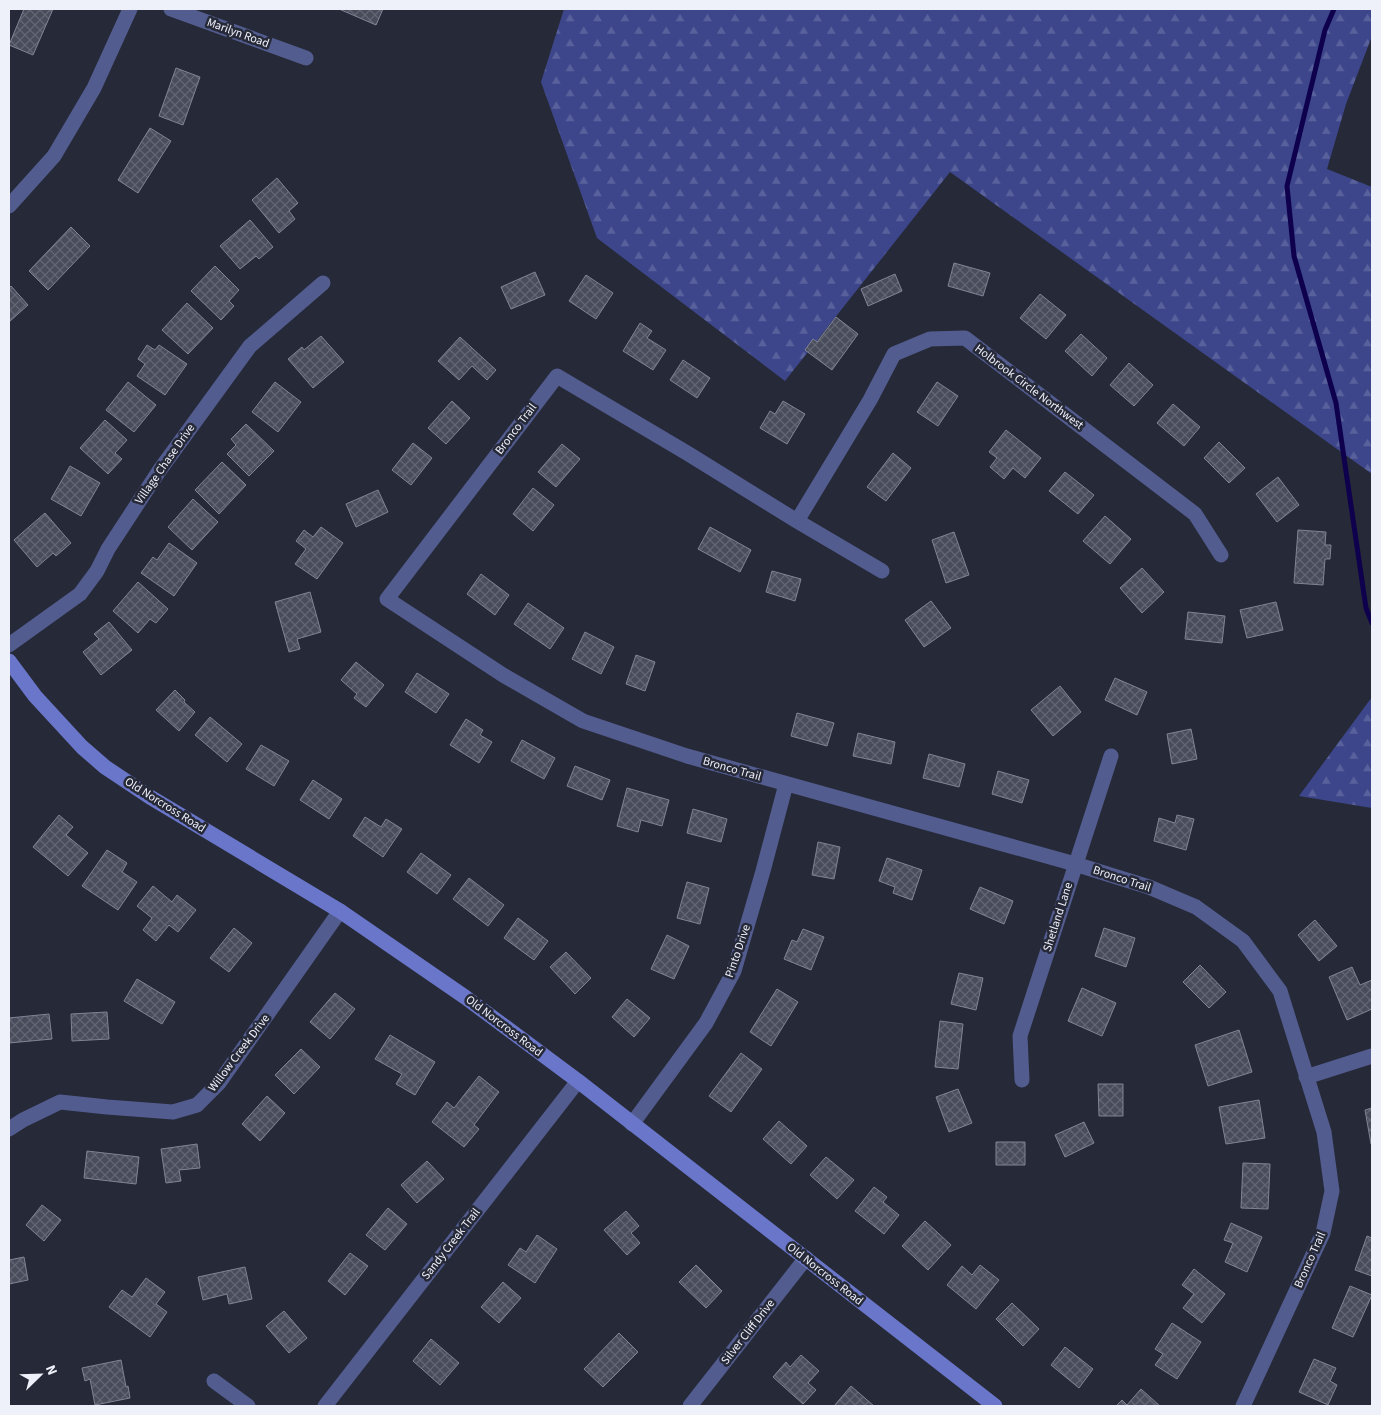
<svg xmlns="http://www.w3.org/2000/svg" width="1381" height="1415" viewBox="0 0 1381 1415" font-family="'Source Sans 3',sans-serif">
<defs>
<pattern id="forest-firs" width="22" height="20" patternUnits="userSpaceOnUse" patternTransform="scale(1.25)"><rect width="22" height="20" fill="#3d468b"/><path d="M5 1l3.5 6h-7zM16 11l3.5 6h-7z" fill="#59619c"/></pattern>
<pattern id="building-cross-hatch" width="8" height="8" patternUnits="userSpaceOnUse" patternTransform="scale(1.25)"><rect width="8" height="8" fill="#484c5b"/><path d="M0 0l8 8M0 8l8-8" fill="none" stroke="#636673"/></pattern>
</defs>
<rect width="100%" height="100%" fill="#262937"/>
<path fill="url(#forest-firs)" d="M564 9H1372V36L1346 104 1327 169 1372 187V474L950 172 785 381 597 238 541 82Z
M1372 697V808L1299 796Z"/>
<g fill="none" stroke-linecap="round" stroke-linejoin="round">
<path stroke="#0e004d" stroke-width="5" d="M1334 9 1325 30 1287 186 1294 256 1336 403 1366 608 1372 623"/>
</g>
<path fill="url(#building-cross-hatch)" stroke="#808495" d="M24 9H53L33 55 9 45Z
M339 9H383L376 25Z
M176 68 200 77 183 125 159 116Z
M150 128 171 141 138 193 118 180Z
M277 178 298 203 289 211 295 219 279 233 252 200Z
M250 220 273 247 259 259 256 256 240 269 220 246Z
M71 227 90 246 48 290 29 271Z
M954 263 990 273 983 296 948 286Z
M215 266 239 290 229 301 234 306 221 320 191 291Z
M535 272 545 295 511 309 501 287Z
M895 274 902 291 868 306 861 289Z
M586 275 613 293 596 319 569 301Z
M11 286 28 305 9 322V288Z
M1040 294 1066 315 1046 339 1020 318Z
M187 303 213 328 188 354 162 330Z
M836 317 858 334 832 370 805 350 813 339 817 342Z
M640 323 652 331 647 338 666 350 653 370 623 351Z
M1081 334 1107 358 1092 376 1065 351Z
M321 336 344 362 313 388 288 359 302 347 304 350Z
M460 337 496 370 487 380 472 366 459 380 438 361Z
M147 345 155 350 159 345 187 364 165 395 137 376 145 364 138 359Z
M683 360 710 378 697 398 670 380Z
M1129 363 1153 385 1134 406 1110 385Z
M128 382 156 405 134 432 106 410Z
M275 382 301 402 278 432 252 412Z
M937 382 958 396 938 426 917 412Z
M452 401 470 418 446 444 428 428Z
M783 401 805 414 787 444 760 428 770 411 775 414Z
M1173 404 1200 427 1184 446 1157 423Z
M105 420 127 440 115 453 122 459 108 474 80 448Z
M246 424 274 451 249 476 227 454 236 445 231 439Z
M1006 430 1041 458 1025 478 1013 468 1004 479 990 467 997 458 989 452Z
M1219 442 1245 468 1229 483 1204 458Z
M413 443 432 458 411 485 392 470Z
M562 444 580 459 556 487 538 472Z
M893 453 911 468 886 501 867 487Z
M222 462 246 485 219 514 195 490Z
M70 466 100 483 81 516 51 499Z
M1065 472 1094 495 1078 514 1049 491Z
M1278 477 1299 505 1277 522 1256 494Z
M533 488 554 505 533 531 513 514Z
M378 490 388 512 356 527 346 504Z
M193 499 218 522 192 550 168 527Z
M45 513 71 543 56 556 53 553 37 567 14 540Z
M1105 516 1131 539 1110 564 1083 541Z
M321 527 343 543 317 579 295 564 306 549 296 541 304 530 313 537Z
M710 527 751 550 740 572 698 549Z
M1298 530 1326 532 1325 545H1331L1330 559H1325L1323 585 1294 583Z
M954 532 969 575 946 583 932 540Z
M169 543 197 563 174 596 141 573 153 557 157 560Z
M1142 568 1164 592 1142 613 1120 588Z
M772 571 801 579 795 601 766 592Z
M481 574 509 595 495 615 467 594Z
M138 582 168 609 156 623 150 619 138 633 113 611Z
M310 592 321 632 297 639 300 649 289 652 275 602Z
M931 601 951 628 924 647 905 620Z
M1276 602 1283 630 1247 638 1240 610Z
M528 603 564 628 550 649 514 624Z
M1188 612 1225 616 1222 643 1185 639Z
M109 622 132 650 101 675 83 652 99 639 94 634Z
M585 632 614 647 601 674 572 659Z
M636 655 655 662 645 691 626 684Z
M356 662 384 685 366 707 354 698 357 694 341 680Z
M417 673 449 694 436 713 405 692Z
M1115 678 1147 692 1137 715 1105 700Z
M1060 686 1081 712 1053 736 1031 710Z
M175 690 185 700 184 702 195 712 179 731 156 710Z
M797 713 834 723 827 746 791 736Z
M210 717 242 744 227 762 195 735Z
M466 719 483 730 480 735 492 742 479 763 450 745Z
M1191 729 1197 759 1172 764 1167 734Z
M858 733 895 742 891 764 853 756Z
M522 740 555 758 544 779 511 761Z
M261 745 289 761 274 786 246 769Z
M929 754 965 764 959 787 923 778Z
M575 766 610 780 602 800 567 786Z
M998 771 1029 780 1022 803 992 794Z
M313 780 342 799 329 819 300 800Z
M627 788 669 800 662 826 641 820 638 832 617 826Z
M693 809 727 819 721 842 687 833Z
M59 815 73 827 66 835 88 853 68 876 33 847Z
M1177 815 1194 819 1186 850 1154 841 1159 818 1175 823Z
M365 817 381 827 386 819 402 829 383 857 353 836Z
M818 842 840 847 834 879 812 875Z
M107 850 127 863 122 872 137 882 118 910 82 886Z
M421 853 451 875 437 894 407 872Z
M887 858 922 870 912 900 893 893 895 887 879 881Z
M469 878 504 905 488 926 453 899Z
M687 882 709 888 700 924 677 918Z
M153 886 172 902 177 895 196 910 178 932 169 925 156 941 143 930 152 918 137 906Z
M980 887 1013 901 1004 924 970 909Z
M518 918 548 941 534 960 504 938Z
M1315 920 1337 946 1319 961 1298 935Z
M234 928 252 943 229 972 210 958Z
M1104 928 1135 938 1126 967 1095 956Z
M803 929 824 937 811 970 784 959 792 940 797 942Z
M667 935 689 946 674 979 651 969Z
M566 952 591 978 575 994 550 967Z
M1200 965 1226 992 1209 1008 1183 982Z
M1352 967 1360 985 1372 980V1009L1347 1020 1329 977Z
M959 973 983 978 976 1010 951 1004Z
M137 979 175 1002 162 1024 124 1001Z
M1082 988 1116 1003 1102 1036 1068 1021Z
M777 989 798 1002 771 1046 750 1032Z
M335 993 355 1009 330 1039 310 1022Z
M627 999 650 1018 634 1037 612 1017Z
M107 1012 109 1039 72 1041 71 1014Z
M49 1014 52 1039 9 1043V1018Z
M940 1021 963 1024 958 1069 935 1067Z
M1239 1030 1252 1072 1208 1086 1195 1045Z
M390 1035 435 1062 415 1095 396 1084 402 1074 375 1059Z
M301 1049 320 1067 294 1094 275 1075Z
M741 1053 762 1069 731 1112 709 1096Z
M479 1076 499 1092 474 1125 479 1129 464 1147 432 1122 447 1102 454 1108Z
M1098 1084H1123V1116H1099Z
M958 1089 972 1123 949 1132 936 1097Z
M267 1096 285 1113 260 1141 242 1124Z
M1259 1100 1265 1138 1226 1144 1219 1107Z
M1372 1108V1143L1371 1144 1365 1110Z
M779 1121 807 1146 791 1164 763 1139Z
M1084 1122 1094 1143 1065 1157 1055 1135Z
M996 1142H1025V1165H996Z
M197 1144 200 1168 179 1170 181 1181 166 1183 161 1149Z
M87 1151 139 1157 136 1184 84 1178Z
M826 1157 854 1180 837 1199 810 1175Z
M427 1161 444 1179 417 1203 401 1185Z
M1243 1163 1270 1164 1268 1209 1241 1208Z
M874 1187 887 1197 883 1202 899 1215 884 1234 855 1211Z
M42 1205 61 1220 44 1241 26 1225Z
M388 1208 407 1224 385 1250 366 1235Z
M626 1211 639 1226 631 1233 640 1243 627 1255 604 1230Z
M925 1221 951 1245 928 1270 902 1246Z
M1231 1223 1262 1237 1247 1272 1225 1262 1233 1243 1224 1240Z
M537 1235 557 1249 535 1283 508 1265 520 1248 526 1252Z
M1367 1236 1372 1238V1276L1355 1270Z
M350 1253 368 1266 345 1295 328 1281Z
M24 1257 28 1280 9 1284V1260Z
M696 1265 722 1291 706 1308 679 1282Z
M980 1265 999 1280 976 1309 947 1285 962 1266 972 1275Z
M245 1267 252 1299 229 1304 227 1294 203 1300 198 1277Z
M1194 1269 1225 1294 1202 1323 1183 1308 1194 1294 1182 1285Z
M146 1278 165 1292 156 1304 167 1312 150 1337 109 1307 122 1290 132 1297Z
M503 1282 521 1298 499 1323 481 1307Z
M1350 1286 1372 1295 1353 1337 1332 1328Z
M1012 1303 1039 1329 1023 1346 996 1319Z
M284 1311 307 1338 289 1353 266 1326Z
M1172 1323 1201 1342 1177 1379 1155 1365 1163 1354 1155 1349Z
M619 1333 638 1352 603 1387 584 1369Z
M431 1339 459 1363 440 1385 413 1361Z
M1065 1347 1093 1369 1079 1388 1051 1365Z
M801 1355 819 1371 808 1383 816 1390 803 1404 773 1377 786 1362 790 1367Z
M1314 1359 1336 1368 1330 1381 1337 1385 1328 1405 1299 1392Z
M121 1360 126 1387 128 1386 130 1398 95 1405 90 1379 85 1381 82 1368Z
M851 1386 874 1406H834Z
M1141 1389 1160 1406H1116L1122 1400 1127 1405Z"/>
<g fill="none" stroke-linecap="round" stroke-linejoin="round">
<path stroke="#525c8f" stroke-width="15" d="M171 9 306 58
M9 206 54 156 94 88 130 9
M797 521 870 400 894 354 930 339 965 338 1195 514 1221 555
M882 571 797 521 687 453 557 376 387 599 503 675 583 721 687 756 1075 864 1149 887 1196 907 1243 941 1280 991 1324 1132 1332 1191 1323 1233 1243 1406
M9 645 80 594 97 571 108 549 159 471 250 346 323 283
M1306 1077 1372 1056
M1022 1080 1020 1036 1111 756
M632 1124 706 1023 734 971 763 871 786 784
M9 1129 23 1120 60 1102 107 1107 173 1112 197 1105 219 1083 340 911
M214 1381 248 1406
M325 1406 578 1081
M690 1406 806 1258"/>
<path stroke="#6976c9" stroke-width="15" d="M9 661 35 696 82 747 105 767 150 797 340 911 465 997 578 1081 995 1406"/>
</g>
<g text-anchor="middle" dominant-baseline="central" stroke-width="5" stroke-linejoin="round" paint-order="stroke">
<g font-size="12" fill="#eff1fa" stroke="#262937">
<text transform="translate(238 33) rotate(20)">Marilyn Road</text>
<text transform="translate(1029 387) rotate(37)">Holbrook Circle Northwest</text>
<text transform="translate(516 429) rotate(-53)">Bronco Trail</text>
<text transform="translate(165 464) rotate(-55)">Village Chase Drive</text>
<text transform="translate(732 769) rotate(16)">Bronco Trail</text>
<text transform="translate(165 805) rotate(32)">Old Norcross Road</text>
<text transform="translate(1122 879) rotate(18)">Bronco Trail</text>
<text transform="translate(1058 917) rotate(-72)">Shetland Lane</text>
<text transform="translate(738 951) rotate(-71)">Pinto Drive</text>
<text transform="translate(504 1026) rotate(37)">Old Norcross Road</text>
<text transform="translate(239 1053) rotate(-53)">Willow Creek Drive</text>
<text transform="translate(451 1244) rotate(-52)">Sandy Creek Trail</text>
<text transform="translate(1310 1260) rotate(-66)">Bronco Trail</text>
<text transform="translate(825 1274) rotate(38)">Old Norcross Road</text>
<text transform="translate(748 1332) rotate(-52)">Silver Cliff Drive</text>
</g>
</g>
<rect width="1381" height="1415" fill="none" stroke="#eff1fa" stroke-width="20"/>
<g transform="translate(40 1375) rotate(67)" stroke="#262937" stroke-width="4" paint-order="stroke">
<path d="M0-4L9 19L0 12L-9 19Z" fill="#eff1fa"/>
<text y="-8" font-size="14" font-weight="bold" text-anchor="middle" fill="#eff1fa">N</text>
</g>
</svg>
